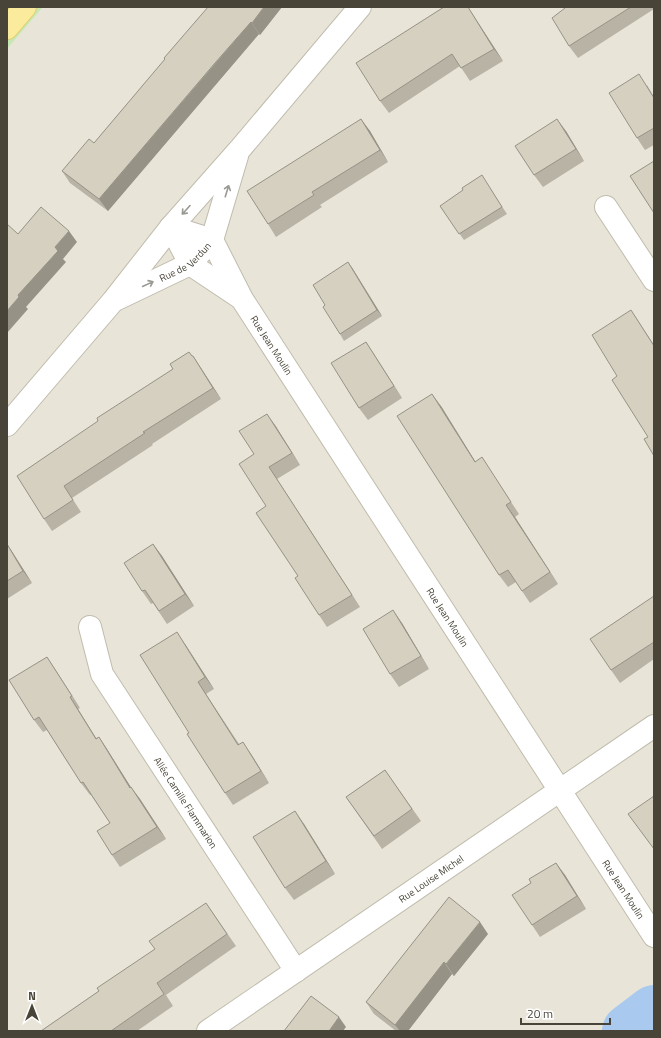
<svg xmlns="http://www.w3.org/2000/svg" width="661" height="1038" viewBox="0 0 661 1038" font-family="'Titillium Web',sans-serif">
<rect width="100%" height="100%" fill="#f4f3ea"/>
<path fill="#e8e5d8" d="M43 7H654V1031H7V49Z"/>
<path fill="#c9e7b5" d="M7 7H43L7 49Z"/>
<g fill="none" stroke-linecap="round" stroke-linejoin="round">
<path stroke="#a9c9ee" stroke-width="54" d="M629 1031 654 1012"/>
<defs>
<g id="minor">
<path d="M606 207 654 280"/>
<path id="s1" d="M171 227 212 240 242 299 654 936"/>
<path d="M171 227 190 264 241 298"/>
<path id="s2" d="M117 299 190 264 212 240 237 156"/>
<path d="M7 425 113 301 171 227 240 149 360 7"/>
<path id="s3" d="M90 627 102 674 296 971"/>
<path id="s4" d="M208 1031 654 726"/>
</g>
<path id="primary" d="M7 28 25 7"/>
</defs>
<use href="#minor" stroke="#c0bcad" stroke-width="24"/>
<use href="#primary" stroke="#e0cd6c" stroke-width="24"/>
<use href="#minor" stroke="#fff" stroke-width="22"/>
<use href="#primary" stroke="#fbec9d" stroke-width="22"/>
</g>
<path fill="#b8b3a5" d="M282 7 260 35 259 34 224 75 108 211 70 183 62 171 94 143 165 60Z
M444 7H468L503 61 470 81 460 66 389 113 380 101Z
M564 7H654V9L578 58 569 46Z
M647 85 654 97V145L645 150 637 138Z
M361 119 370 131 388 162 320 205 322 207 276 237 268 224Z
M566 131 584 161 543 187 534 175Z
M486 182 507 214 464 240 440 206Z
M348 262 382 316 344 341 340 334 325 305Z
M366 342 402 398 368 420 359 408Z
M189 352 192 356H193L201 368 221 399 152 444 153 445 72 498 81 512 52 531 44 519 98 421 173 369Z
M441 406 475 461 490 470 519 514 515 517 558 584 530 603 516 582 508 587 499 575Z
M275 425 300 465 277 479 360 607 327 627 319 615 298 576 266 506 254 454Z
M7 544 13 553 32 583 7 599Z
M153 544 162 556 194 606 167 624 153 603 151 604 142 591Z
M654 596V659L620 683 611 670Z
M402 623 429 669 399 687 390 674Z
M185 644 214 689 206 694 239 744 251 754 269 783 233 805 225 793 189 733Z
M47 657 80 708 78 709 96 738 99 737 107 749 131 788 140 799 166 839 120 867 112 855 110 823 91 795H90L81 783 47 730 43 732 34 720Z
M385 770 421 821 382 849 346 797Z
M304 824 335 874 294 900 285 888Z
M556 863 565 875 586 909 540 937 532 925 531 883Z
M206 903 236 946 166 995 173 1006 137 1031H41L99 991 155 949Z
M488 934 454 976 452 974 408 1031H396L374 1014 366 1002Z"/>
<path fill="#969286" d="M264 7H282L260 35 252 23Z
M468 7 503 61 494 49Z
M251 22 259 34 108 211 99 199Z
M361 119 370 131 388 162 380 150Z
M557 119 566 131 584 161 576 149Z
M69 231 77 242 63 259 66 262 26 307 28 309 7 333V311L18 295 55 247Z
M348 262 353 269 382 316 377 310Z
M631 310 639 322 654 345V346Z
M366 342 374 354 402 398 394 386Z
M193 356 201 368 221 399 213 388Z
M432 394 441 406 483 474 475 462Z
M267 414 275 425 300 465 292 453Z
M269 467 277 479 360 607 352 595Z
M506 505 515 517 558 584 550 572Z
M7 544 13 553 32 583 23 571Z
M153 544 162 556 194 606 185 594Z
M393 610 402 623 429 669 421 656Z
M177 632 185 644 214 689 205 677Z
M47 657 55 669 80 708 72 696Z
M198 682 206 694 246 757 238 745Z
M70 697 78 709 104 751 96 739Z
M99 737 107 749 139 800 130 788Z
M243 742 251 754 269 783 261 771Z
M131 787 140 799 166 839 157 827Z
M295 811 304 824 335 874 326 861Z
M556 863 565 875 586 909 577 896Z
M480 922 488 934 454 976 446 964Z
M444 962 452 974 408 1031H400L395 1025Z
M339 1017 346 1027 343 1031H329Z"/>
<path fill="#d6d0c0" stroke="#969286" d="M208 7H264L252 23 251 22 215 63 99 199 62 171 89 139 94 143 165 59 164 58Z
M444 7H468L494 49 461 68 452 54 380 101 356 63Z
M564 7H631L569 46 552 18 565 8Z
M639 74 654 98V128L637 138 609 93Z
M361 119 380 150 312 192 314 195 268 224 247 191Z
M557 119 576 149 534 175 515 146Z
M654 161V213L630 176Z
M482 175 502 207 459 234 440 206 463 190 462 188Z
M41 207 69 231 55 247 58 251 18 295 19 297 7 311V224L18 234Z
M348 262 377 310 340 334 323 307 325 305 313 285Z
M631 310 654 346V374L653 375 654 376V456L644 439 648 437 612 380 617 376 592 335Z
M366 342 394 386 359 408 331 363Z
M189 352 192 356H193L213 388 143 432 145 433 64 486 73 500 44 519 17 476 98 421 97 418 173 369 170 364Z
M432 394 475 462 482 457 511 502 506 505 550 572 522 591 508 570 499 575 397 416Z
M267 414 292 453 269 467 352 595 319 615 295 578 298 576 256 513 266 506 239 464 254 454 239 431Z
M7 544 23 571 7 581Z
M153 544 185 594 159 611 145 590 142 591 124 563Z
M654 596V642L611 670 590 639Z
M393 610 421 656 390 674 363 629Z
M177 632 205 677 198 682 238 745 243 742 261 771 225 793 187 734 189 733 140 655Z
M47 657 72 696 70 697 96 739 99 737 130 788 131 787 157 827 112 855 97 831 110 823 83 782 81 783 39 717 34 720 9 680Z
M385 770 412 809 374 836 346 797Z
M654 796V849L628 814Z
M295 811 326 861 285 888 253 837Z
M556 863 577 896 532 925 512 895 531 883 529 879Z
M449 897 480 922 446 964 444 962 395 1025 366 1002Z
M206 903 227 934 157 983 164 994 111 1031H41L99 991 97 988 155 949 149 941Z
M311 996 339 1017 329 1031H284Z"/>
<defs><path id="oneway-shaft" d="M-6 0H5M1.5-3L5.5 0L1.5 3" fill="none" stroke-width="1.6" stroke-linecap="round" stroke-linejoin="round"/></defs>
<g stroke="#9a9892">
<use href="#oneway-shaft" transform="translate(227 191) rotate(-73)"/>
<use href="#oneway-shaft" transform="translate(186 210) rotate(132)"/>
<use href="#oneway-shaft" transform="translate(148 284) rotate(-25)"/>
</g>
<g text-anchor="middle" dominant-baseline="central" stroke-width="3.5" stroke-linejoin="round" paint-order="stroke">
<g font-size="10" fill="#484438" stroke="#fff">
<text stroke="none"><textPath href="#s2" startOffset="78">Rue de Verdun</textPath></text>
<text stroke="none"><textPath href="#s1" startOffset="164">Rue Jean Moulin</textPath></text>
<text stroke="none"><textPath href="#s1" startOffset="488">Rue Jean Moulin</textPath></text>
<text stroke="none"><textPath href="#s3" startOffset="202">Allée Camille Flammarion</textPath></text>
<text stroke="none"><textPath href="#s4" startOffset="270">Rue Louise Michel</textPath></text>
<text stroke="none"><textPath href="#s1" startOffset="812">Rue Jean Moulin</textPath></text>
</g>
</g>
<rect width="661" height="1038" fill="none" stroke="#484438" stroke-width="16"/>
<g transform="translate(32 1006)" stroke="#ffffff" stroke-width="3" paint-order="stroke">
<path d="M0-3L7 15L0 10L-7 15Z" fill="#484438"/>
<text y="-6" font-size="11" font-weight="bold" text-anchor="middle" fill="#484438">N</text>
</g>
<path d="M521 1018v6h89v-6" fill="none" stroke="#484438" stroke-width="2"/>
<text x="527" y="1018" font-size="12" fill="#484438" stroke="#ffffff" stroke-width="3" paint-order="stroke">20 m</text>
</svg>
